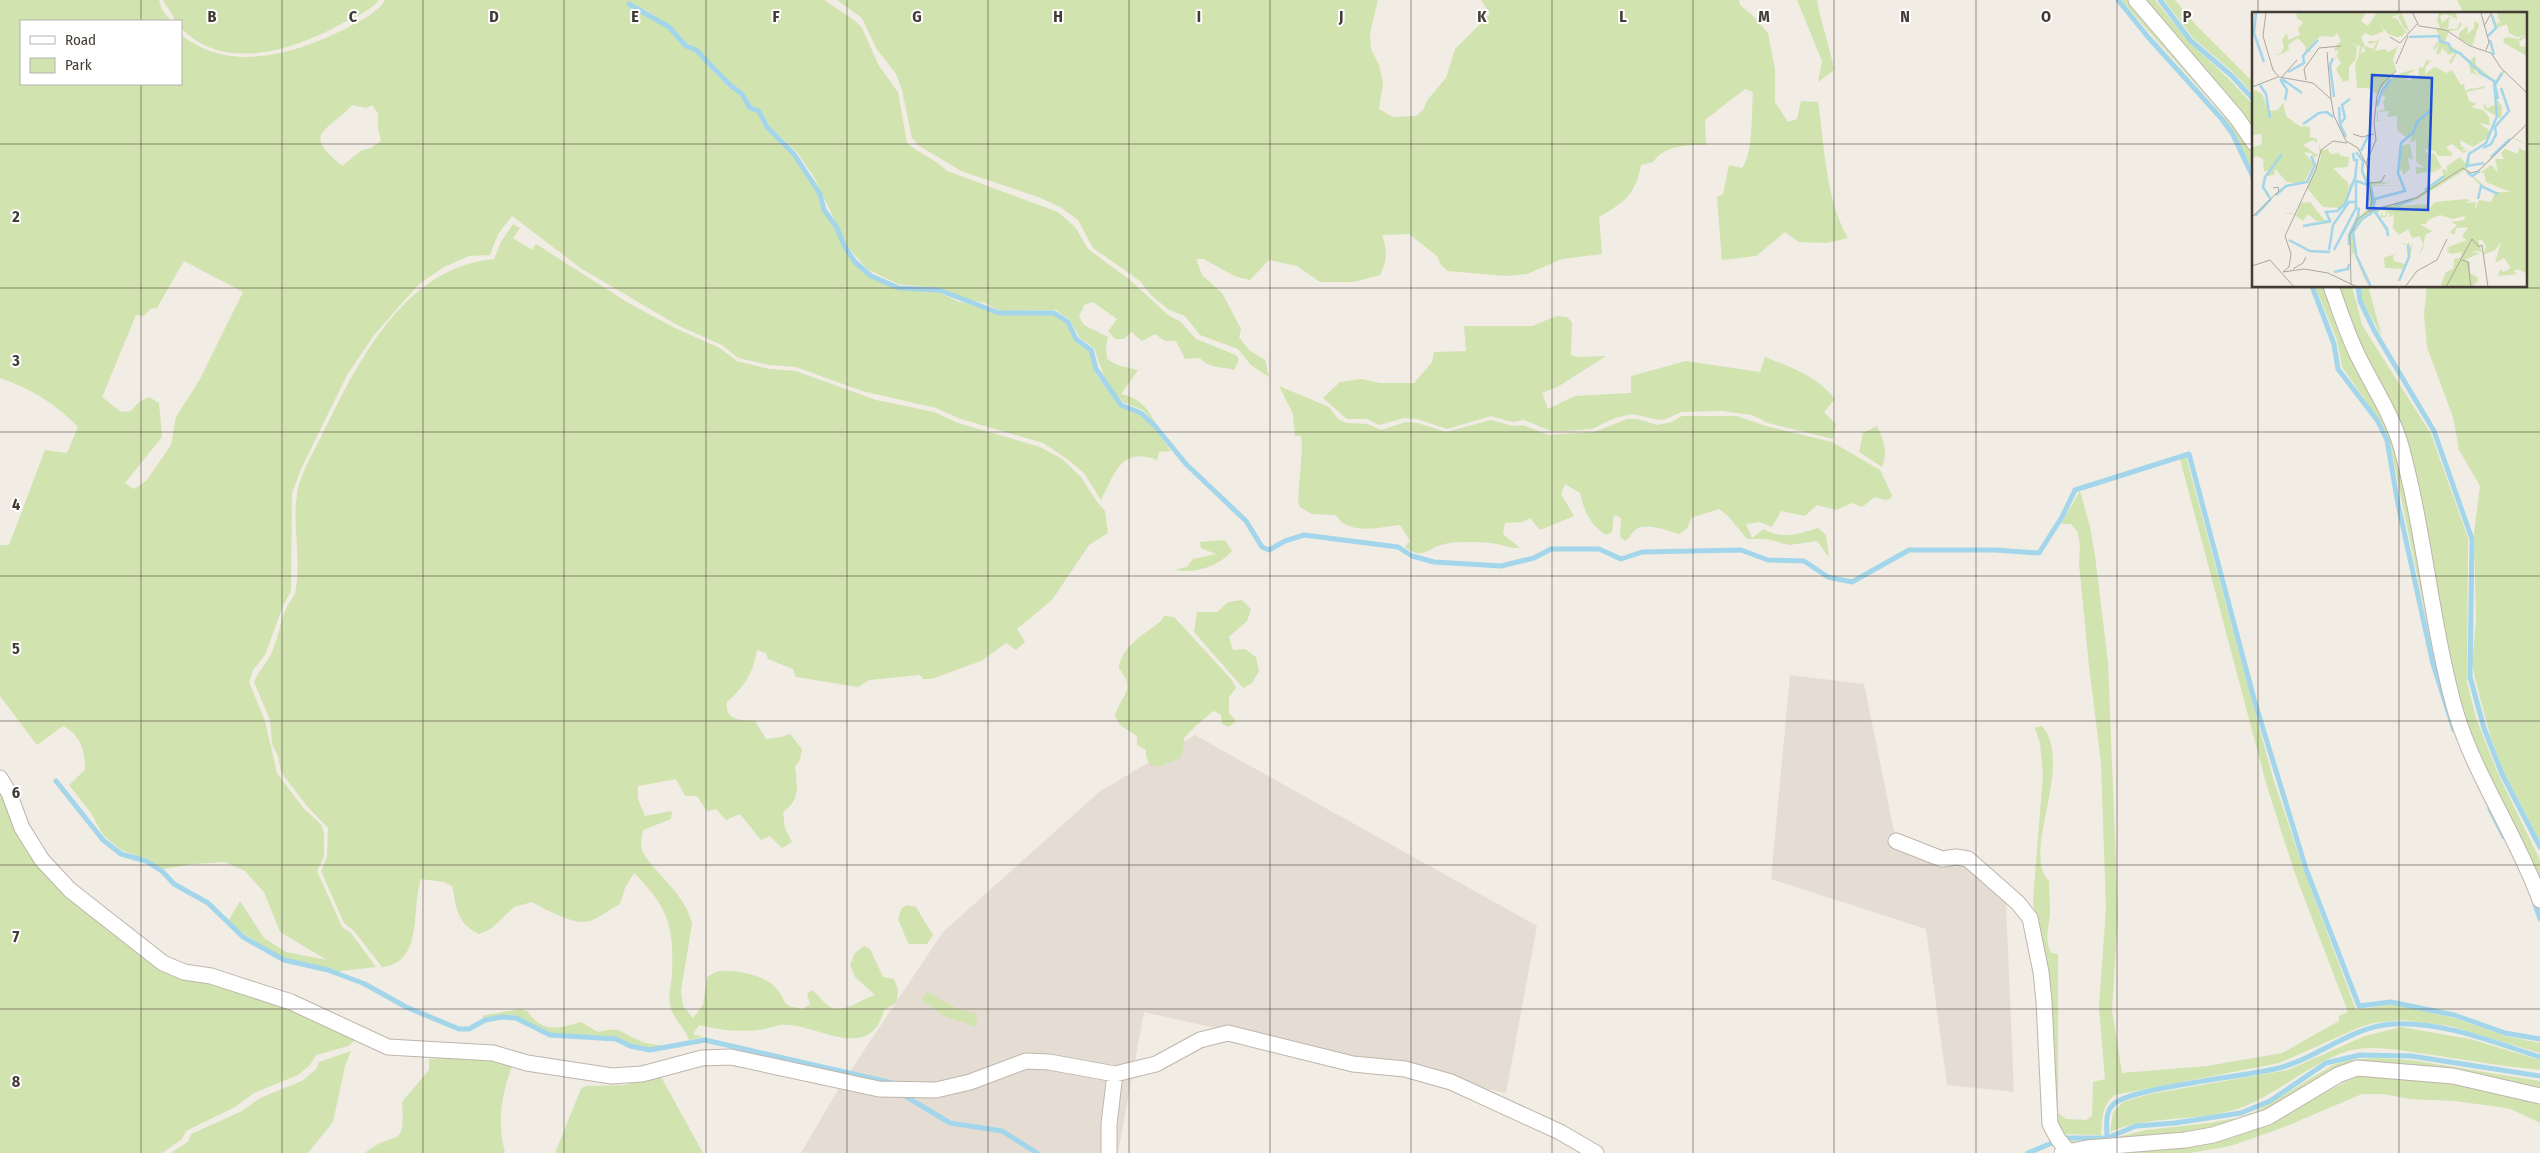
<svg xmlns="http://www.w3.org/2000/svg" width="2540" height="1153" viewBox="0 0 2540 1153" font-family="'Fira Sans Condensed',sans-serif">
<rect width="100%" height="100%" fill="#f1ece4"/>
<path fill="#e5ddd3" d="M1790 675 1864 684 1894 831 2005 880 2014 1092 1947 1085 1926 929 1771 879Z
M1195 735 1537 926 1506 1093 1144 1012 1118 1153H801L839 1088 943 932 1099 792Z"/>
<path fill="#d1e3af" fill-rule="evenodd" d="M0 0H159L162 10 171 21H21V84H181V35C231 74 294 54 345 29 358 22 378 13 385 0H824L854 20 862 28 879 66 898 92 907 143C921 155 933 157 947 171L1058 212 1075 227 1088 249 1130 280 1168 315 1181 322 1196 339 1236 355 1239 359 1234 370C1220 366 1210 369 1200 358L1185 359 1176 341H1165L1155 334 1142 341 1131 332 1124 339H1115L1108 331 1117 319 1093 302 1084 305 1079 317 1084 325 1108 337 1106 346 1107 359 1117 365 1138 370 1121 394C1141 399 1148 408 1157 426L1143 410 1123 402 1106 382 1094 348 1080 338 1070 320 1056 310 1000 311 985 303 962 298 939 288 898 284 867 269 847 246 814 177 797 152 770 127 761 110 751 106 744 92 732 85 697 49 689 45 671 27 646 10 626 2 630 7 668 28 687 48 695 52 728 87 740 95 748 108 758 113 765 128 792 154 811 183 818 194 822 211 835 226 843 247 854 263 870 276 887 285 900 289 938 292 959 302 981 306 999 315 1054 314 1067 324 1074 339 1089 351 1095 373 1119 406 1139 414 1153 426 1171 451 1159 452 1157 460C1121 446 1115 473 1101 500L1084 473 1066 458 1043 443 961 419 936 408 862 391 796 367 769 365 738 358 722 345 679 326 582 269 512 216 498 234 490 255 469 256 444 267 419 284 374 335 347 375 301 469 292 493 291 591 283 606 265 655 253 670 249 682 265 721 277 773 304 809 321 824 324 833V857L317 871 342 927 351 933 376 967 340 971 341 973 284 958 244 934 228 921 240 901 264 938 286 952 327 960 280 932 264 892 245 871 225 862 193 864 163 869 147 859 121 850 103 835 91 813 69 785 85 770C85 751 81 735 63 726L37 745 0 696V545H9L45 450 67 453 78 427C56 404 30 388 0 378ZM352 105 366 108 372 105 378 113V128L381 141 371 148 362 150 342 166C301 131 326 134 352 105ZM184 261 243 292 200 379 176 417 171 445 147 480 134 489 125 483 162 437 159 403 149 397 139 402 131 411 121 412 102 397 136 315 144 316 150 309 157 308Z
M163 0H379C370 11 355 17 343 23 296 49 225 74 181 28V21H176Z
M837 0H1378L1370 33 1371 49 1379 65 1383 83 1379 109 1393 117 1416 116 1423 110 1428 99 1446 78 1455 49 1490 14 1481 0H1739L1740 5 1752 15 1768 33 1775 70V102L1788 122 1797 119 1801 101 1818 102C1825 147 1825 198 1848 238L1827 243 1799 242 1785 232 1756 256 1722 260 1717 197 1723 194 1729 165 1742 168C1754 152 1751 113 1753 92L1745 89 1705 120 1706 145C1686 145 1665 145 1653 162L1641 165C1635 195 1625 202 1599 217L1602 254 1562 259 1527 274 1506 276 1448 271 1441 265 1437 256 1409 234 1382 235C1387 251 1388 259 1380 275L1353 282H1320L1297 266 1269 260 1250 280 1234 276 1204 259H1196L1202 275 1222 293 1241 329 1239 337 1249 350 1265 360 1269 377 1251 365 1238 349 1200 335 1185 316 1169 310 1151 295 1140 281 1093 248 1078 220 1060 207 1041 198 961 171 918 145 912 138 902 90 896 74 876 48 862 18Z
M1797 0H1817C1821 24 1830 46 1834 70L1818 82 1822 61Z
M2121 0H2131L2254 150V172L2223 115Z
M2145 0H2155L2191 44 2229 79 2254 106V132L2218 84Z
M2164 0H2175L2195 24 2254 83V95L2233 72 2194 39Z
M2457 0H2540V841L2503 770 2490 735 2475 678 2472 662 2476 622 2474 533 2480 486 2459 450 2453 417 2427 347 2424 315 2427 286H2526V14H2464Z
M513 224 520 228 513 238 532 250 536 244 630 304 677 329 718 347 737 361 769 369 796 371 876 400 934 412 958 423 1040 447 1062 459 1081 477 1097 502 1105 511 1108 533 1089 545 1052 600 1017 629 1025 642 1016 650 1006 643 981 661 931 679H923L920 675 869 680 858 687 796 677 793 669 768 659 766 653 757 650C753 673 745 686 727 702 724 721 741 720 755 721L766 739 781 737 790 734 802 749 800 760 795 766C797 787 801 799 783 812L785 828 792 842 782 848 770 836 761 840 740 814 726 820 716 809 707 811 697 796H685L676 779 638 786V799L645 816 672 811 671 819 643 830C642 835 641 841 641 846 643 865 686 891 692 924L681 991 683 1006 693 1018 703 1005 707 977C711 975 716 971 721 971 736 969 767 976 777 989 789 1004 779 1005 803 1009L810 1004 807 994 812 990C818 995 824 1003 830 1007 844 1014 861 999 875 995L855 977 850 965 855 953 864 946 870 949 883 977 894 979 898 990 897 1002 884 1010C869 1066 814 1021 780 1025 775 1026 770 1028 765 1029 745 1033 719 1030 699 1025L693 1034 703 1037 689 1040C685 1027 671 1018 670 1003 668 993 672 983 672 973 674 925 668 907 634 873L625 888 620 904C609 909 597 921 584 922 571 923 544 909 532 902L514 907 492 928 479 934C456 923 457 908 452 886L444 882 421 879C411 908 424 963 382 967L354 931 344 923 321 871 327 857 328 828 307 806 281 772 278 756 272 744 270 720 254 682C258 672 265 665 270 656 278 642 279 624 286 609 288 604 293 598 295 593 302 561 292 526 297 494 300 473 315 450 324 431 359 360 405 267 494 259L501 242Z
M2315 286H2326L2396 444 2442 671 2526 871 2540 908V916L2521 865 2444 692 2434 657 2389 439 2382 424 2342 367 2337 340Z
M2336 286H2352L2362 325 2431 434 2468 538 2467 682 2476 718 2499 776 2540 860V888L2478 758 2454 691 2405 433 2373 374Z
M2360 286H2368L2382 337 2362 300Z
M1556 316 1567 317 1572 322 1571 355 1578 357 1606 356 1559 386 1542 393 1548 409 1575 396 1631 393V376L1686 361 1760 372 1765 357C1792 368 1816 375 1835 399L1824 412 1836 424 1833 439 1768 423 1752 415 1722 411 1681 412 1666 419 1659 420 1632 414 1615 418 1592 429 1567 431H1551L1524 420 1512 422 1491 416 1447 429 1417 419 1404 418 1379 425 1367 419H1347L1323 398 1340 382 1361 379 1380 383H1414L1432 362 1434 352 1466 351 1464 326H1533Z
M1279 386 1329 407 1339 420 1347 423 1368 424 1381 430 1406 422 1418 423 1446 432 1491 420 1513 426 1523 425 1549 435 1594 432 1627 419H1637L1657 425 1672 422 1682 416H1737L1766 426 1832 442 1880 470 1892 495 1891 499 1885 500 1875 497 1862 507 1852 503 1836 510 1817 505 1805 516 1781 511 1772 527 1760 522 1746 524 1752 538 1764 529C1781 540 1799 534 1818 528L1826 535 1829 557 1817 541 1789 545 1767 539H1747L1728 516 1719 509 1691 518 1688 527 1680 534C1668 531 1647 522 1636 529 1632 532 1630 538 1625 541L1620 537 1621 518 1614 515 1612 532 1606 535C1590 525 1584 511 1580 493L1565 484 1561 494 1574 516 1540 530 1530 518 1523 522 1505 523 1503 534 1520 548C1511 548 1505 546 1497 544 1486 542 1455 541 1445 544 1426 548 1424 561 1405 547L1410 541 1400 525C1380 527 1348 536 1336 515L1312 514 1300 507 1298 500 1302 449 1301 436H1295L1293 414Z
M1877 426C1884 441 1888 452 1882 467L1859 452 1863 433Z
M2186 457 2273 778 2303 868 2356 1010 2394 1004 2457 1019 2506 1036 2540 1043V1053L2450 1026 2403 1020 2373 1023 2358 1028 2279 1063 2115 1095C2102 1104 2102 1120 2101 1135L2059 1134 2053 1120 2033 900 2043 775 2040 743 2035 728 2042 726C2075 765 2020 854 2049 881 2049 892 2050 903 2050 914 2049 928 2044 938 2051 953L2058 954V1113L2066 1119 2086 1120 2092 1116 2093 1082 2105 1079 2099 1008 2106 908 2101 763 2089 666 2079 563 2080 545 2077 531 2071 524H2061L2080 491 2090 527 2095 556 2108 662 2118 915 2112 1010 2122 1073 2207 1066 2282 1053 2339 1021V1016L2348 1012 2294 871 2266 783 2180 459Z
M1225 540 1232 551C1218 567 1194 574 1174 570L1187 567 1193 559 1216 554 1201 548 1200 542Z
M1242 600 1251 609 1247 621 1229 637 1233 650 1245 649 1256 657 1259 671 1252 683 1243 688 1194 632 1197 612H1217L1228 602Z
M1164 616 1174 617 1231 679 1236 688 1229 697V713L1236 721 1229 727 1222 724 1221 715 1214 711C1210 713 1185 735 1184 739 1183 747 1185 749 1180 758L1159 767 1150 765 1146 756V750L1137 745V736L1120 725 1115 716C1121 694 1137 691 1119 668 1121 646 1145 634 1161 621Z
M0 783 66 891 203 981 271 998 356 1039 348 1046 316 1055 310 1065 298 1075 254 1093 235 1107 186 1131 182 1139 162 1153H0Z
M907 905 916 907 933 935 927 944H909C904 936 903 928 898 920L901 909Z
M927 992 956 1008 977 1014 976 1027 944 1016 921 1000Z
M520 1009 527 1011C543 1033 558 1029 581 1022L598 1032C620 1026 619 1031 638 1040 648 1045 659 1045 670 1046L650 1048 630 1044 616 1037 550 1033 515 1015H500L485 1019 482 1016Z
M2401 1027 2470 1039 2540 1060V1070C2502 1066 2465 1060 2427 1054 2402 1051 2373 1044 2348 1051 2305 1065 2273 1099 2230 1111 2191 1122 2148 1115 2110 1132L2113 1112 2123 1102 2150 1094 2288 1070 2365 1036Z
M351 1051 345 1066 333 1122 308 1153H170L188 1142 191 1134 242 1111 260 1098 302 1081 316 1069 319 1062Z
M483 1056 513 1064C501 1095 497 1121 505 1153H365C394 1128 406 1153 402 1102L429 1070V1059Z
M2378 1058 2411 1060 2540 1081V1091L2375 1063 2260 1115 2217 1130 2070 1145 2066 1141 2106 1140 2146 1130 2209 1123 2237 1118 2257 1111 2333 1065 2349 1060Z
M660 1075 703 1153H555L581 1089 586 1086 626 1085 638 1079Z
M2360 1075 2450 1080 2540 1102V1123L2511 1109 2499 1107 2455 1101 2410 1099 2383 1094H2362L2282 1128 2230 1146 2190 1153H2111L2210 1142 2235 1137 2256 1129 2320 1094Z"/>
<g fill="none" stroke-linecap="round" stroke-linejoin="round">
<path stroke="#a3d6eb" stroke-width="5" d="M2118 0 2148 37 2221 118 2232 133 2254 179
M2160 0 2191 41 2232 76 2254 100
M629 4 669 27 686 46 696 50 730 85 742 94 750 108 759 111 767 127 794 154 820 194 824 210 836 226 845 247 855 262 871 276 899 288 939 290 999 313H1054L1068 322 1076 339 1091 350 1096 369 1121 405 1141 413 1155 426 1186 464 1246 521 1262 547 1269 550 1285 541 1304 535 1398 547 1412 556 1434 562 1501 566 1534 558 1551 549H1599L1621 559 1642 552 1741 550 1768 560 1804 561 1828 577 1852 582 1909 550H1995L2039 553 2062 517 2075 490 2189 454 2254 699 2306 869 2359 1006 2391 1002 2454 1015 2505 1033 2540 1039
M2312 286 2334 344 2338 369 2377 420 2387 440 2398 504 2433 664 2454 730
M2358 286 2360 301 2375 332 2434 431 2472 539 2470 677 2484 728 2502 774 2540 847
M56 781 103 840 121 854 146 861 162 871 174 884 208 903 243 937 284 960 328 970 365 984 406 1007 459 1029H469L485 1020 502 1017 516 1018 550 1035 616 1039 630 1046 650 1050 705 1040 897 1084
M2490 809 2504 837
M2534 901 2540 919
M905 1096 950 1123 1002 1131 1037 1153
M2065 1138H2107L2136 1126 2175 1123 2241 1113 2270 1101 2326 1063 2360 1055 2411 1056 2540 1076
M2107 1138C2107 1126 2104 1111 2115 1103 2134 1088 2245 1076 2275 1069 2315 1060 2350 1027 2392 1024 2442 1021 2493 1042 2540 1057
M2028 1153 2052 1143"/>
<defs>
<path id="minor" d="M2136 0 2237 118 2254 143
M2331 286C2340 311 2348 337 2360 360 2374 388 2392 415 2401 446 2425 533 2431 625 2456 713 2476 778 2517 836 2540 900
M0 778 9 793 22 828 42 860 70 890 163 963 184 972 211 976 291 1002 388 1047 493 1053 527 1063 612 1076 642 1074 702 1058 731 1057 879 1089 936 1090 970 1082 1026 1061 1049 1062 1115 1074 1156 1064 1200 1040 1228 1033 1353 1064 1405 1069 1451 1082 1560 1132 1596 1153
M1896 841 1942 859 1956 857 1968 859 2018 903 2030 918 2041 972 2044 1001 2050 1124 2058 1139 2068 1151
M1109 1153V1124L1115 1074
M2062 1153 2087 1148 2185 1140 2213 1135 2268 1117 2338 1075 2357 1068 2453 1076 2540 1096"/>
</defs>
<use href="#minor" stroke="#bfb5ab" stroke-width="17"/>
<use href="#minor" stroke="#fff" stroke-width="15"/>
</g>
<path fill="none" stroke="#433c35" stroke-width="1" stroke-opacity="0.55" d="M141 0V21M282 0V1153M423 0V1153M564 0V1153M706 0V1153M847 0V1153M988 0V1153M1129 0V1153M1270 0V1153M1411 0V1153M1552 0V1153M1693 0V1153M1834 0V1153M1976 0V1153M2117 0V1153M2258 0V14M2399 0V14M141 84V1153M0 144H2254M2526 144H2540M2258 286V1153M2399 286V1153M0 288H2540M0 432H2540M0 576H2540M0 721H2540M0 865H2540M0 1009H2540"/>
<g transform="translate(2252 12)">
<rect width="275" height="275" fill="#f1ece4"/>
<path d="M44 0H114L109 9 116 14 125 0H149L158 20 151 15 146 4 148 2 139 5 145 7 151 16 156 21 155 22 153 20 151 24 145 25 136 22 128 12 132 19 120 24 113 21 109 25 113 34 121 37 125 30 117 32 116 29H125L134 23 127 28 123 39 132 37 137 40 146 34 141 47 144 58 125 82 116 76H105L103 52 109 40H113L112 34 106 45 108 34 97 31 105 34 104 47 97 55V71L96 68 91 70 84 57 89 51 85 44 82 48 87 39H82L83 35 89 29 85 21 81 25 68 24 56 37 61 41 56 39 52 43 54 35 46 26 36 33 37 38 29 42 21 43 29 41 32 35 30 28 35 21 36 28 48 23 46 17 51 10 45 6ZM187 0H204L205 7 194 2 188 4 190 11 197 5 200 7H197L196 18 188 16 185 8ZM247 0H275V30L273 25 267 30V26L273 23 265 25 257 21 255 12 243 17 239 6 240 1 245 14V10L249 12 245 4ZM222 9 227 12 220 34 207 26V21L215 14 216 22 222 16ZM208 10 210 12 206 18 197 19 193 29 218 49 223 44 224 53 243 69 251 58 253 60 243 74 244 86 250 95 249 107 246 105 235 132 217 143 218 152 228 151 217 153 214 156 216 161 220 163 227 160 243 140 275 113 261 126 267 128 275 133 260 126 227 160 220 163 239 180H258L234 170 232 161H228L239 153 246 160 243 147H252L249 141 253 137 266 142 267 136 275 140V262L266 257 262 259 265 262 246 264 248 257 252 260 259 256 252 246 243 251 249 230 243 238 231 243 234 235 230 228H226L230 240 225 239 219 240 228 241 213 248 218 250V261L225 265 226 269 220 275H188L194 260 201 257 202 247 208 246 210 240 199 242 194 239 198 238 194 236 215 228 210 225 216 215 204 216 203 222H200L198 220 205 213 199 210 212 208 213 204 200 207 188 203 176 208 174 212H168L180 219 173 223 171 237 167 242 171 233 168 224 160 226 156 217 147 223 141 216 142 202 136 206 138 202 136 200 134 205H128L130 200 131 204 134 203V199L129 198 125 202 136 218 138 226 123 201 110 207 100 222 103 240 113 259 114 269 119 275 114 270 101 239 100 247 97 226 107 197 108 204 118 195 116 175 105 169 100 171 95 192 85 200H75L79 207V211L50 215 78 210 74 200 85 199 88 196 71 195 55 176 69 145 67 136V133L69 138 76 137 78 142 87 141 89 144 97 145 96 155 81 156 96 171V182L97 173 102 168 116 172 114 165 115 157 117 171 130 170 139 171 118 173H151L120 174 123 186 135 182 152 179 123 187 121 198 164 185 192 165 190 157 181 160 173 161V160L190 157 192 158 193 157 196 162 194 155 208 145 215 153 217 142 232 133 235 126 221 135 208 128 209 134 213 136 210 139 217 138 211 141 200 132 194 135 201 143 198 144H186L183 139 172 137 177 143 182 141 190 156 164 162V155L172 156 164 149V128L158 131 160 123 155 126 145 118V104L135 105 138 97 137 99 126 100V108L129 109H125V100L133 97 131 89 134 86 129 82 136 69 149 61 164 57 152 65 158 69 161 62 166 65 167 55 171 56 175 47 177 50 182 47 173 55 174 65 175 60 183 55 194 61 200 58 209 73 212 72 213 79 220 76 222 77 232 74 233 76 214 80 217 89 225 92 218 95 231 98 237 105 238 113 227 111 238 119 246 105 232 97 231 90 235 96 243 93 241 70 226 57 230 68 224 57 222 59 225 62 226 65 223 61 219 62 217 51 205 41 199 52 197 50 203 40 197 43 190 36 188 42H184L188 29 183 38 181 36 188 27 184 16 205 17ZM213 158 229 174 226 187 229 174 243 181 239 190 227 188 222 200 224 190 213 191 218 188 215 187 183 190 177 197 173 192 148 194 166 187ZM255 25 266 27 268 34 275 35V44L252 31 251 27ZM3 78 10 82 17 99 26 98 31 91 34 104 47 114 58 115V125L65 127V131L61 128 51 133 67 144H63L64 148 59 141 52 140 62 152 51 172 35 170 23 157 22 163 14 164 17 158 12 160 11 147 4 144 0 147V136L10 132 9 122 0 123V83ZM158 132 161 147 156 146 158 157 151 163 150 157H149V159L148 160 149 138 151 133ZM58 190 73 209H64L56 202 51 209 41 202H30L39 201 44 203 49 191ZM157 229 158 236 161 231V230L158 245 148 267 151 257 133 256 132 246 145 241 141 244 142 249 153 252 157 245 156 233 144 231 156 232Z" fill="#d1e3af" fill-rule="evenodd"/>
<path fill="none" stroke="#a3d6eb" stroke-width="2.5" d="M4 0 2 21 12 50M236 24 244 16 240 3M157 25 187 24 188 29 197 32 199 38 208 41 230 62 242 69 245 104 234 131 217 142 214 156M238 28 242 43M81 46 78 53 82 85M36 60 52 51 51 44 66 28M28 67 35 78 33 88M30 67 50 81M8 73 14 82 18 106M246 87 243 73 250 61M125 94 130 79 139 67M87 95 88 112 94 125M51 112 67 101 75 100 81 105M88 112 93 106 90 93 98 87M231 136 239 132 244 122 243 115 257 99 249 76M109 139 117 122M104 140 111 149 110 159 115 171M101 141 102 148H105L103 167M239 145 258 127M215 154 232 151M215 160 220 164 228 159M119 175 122 191M173 178 192 164M24 183 34 174 55 170 63 153 59 144M18 186 11 175 13 165 30 142M226 187 229 174 246 182M143 193 160 188M121 198 123 187 153 179 146 161 149 131 161 121 165 110 179 98M117 200 134 195M123 200 135 217 136 224M3 204 19 187M51 214 78 209 74 200 85 199 93 192 102 168 116 173M37 228 58 239 78 240M97 233V223L106 204 107 197 104 196M77 238 81 213 97 190H104M82 238 104 196V169M104 242 101 220 110 207 120 201M104 243 119 275M82 260 96 257 97 252M147 269 157 245 156 233"/>
<path fill="none" stroke="#aba69e" stroke-width="1" d="M14 0 11 24 21 58 27 65 61 71 79 87 82 104 94 129 106 136 115 154 120 190 117 199 106 207 98 223 99 273M160 0 167 14 194 18 218 34 239 41 249 56 275 81M229 1 237 30 234 38M232 14 240 0M138 25 148 31 165 12M75 40 79 87M144 52 156 24M29 66 45 48M54 68 52 57 67 36 89 34M0 75 26 65M101 122 110 125 122 122M114 151 124 128 122 111 125 84 130 72 144 59M116 171 129 170 133 163M117 199 164 186 211 156 219 161 226 159 275 112M0 205 27 179 26 175 21 176M210 248 216 250 219 275M0 254 18 248 42 275M41 257 51 251 54 245M31 260 37 255 39 242 33 224 64 157 69 138 81 129 95 131M31 260 52 257 76 261 105 275M153 275 165 259 185 248 195 227M194 275 220 227 227 235 230 233 236 275"/>
<path fill="#1d4ed8" fill-opacity="0.15" stroke="#1d4ed8" stroke-width="2.5" d="M120 63 180 66 176 198 115 196Z"/>
<rect width="275" height="275" fill="none" stroke="#433c35" stroke-width="2.5"/>
</g>
<g font-size="16" text-anchor="middle" font-weight="bold" fill="#433c35" stroke="#fff" stroke-width="4" stroke-linejoin="round" paint-order="stroke">
<text x="212" y="22">B</text>
<text x="353" y="22">C</text>
<text x="494" y="22">D</text>
<text x="635" y="22">E</text>
<text x="776" y="22">F</text>
<text x="917" y="22">G</text>
<text x="1058" y="22">H</text>
<text x="1199" y="22">I</text>
<text x="1341" y="22">J</text>
<text x="1482" y="22">K</text>
<text x="1623" y="22">L</text>
<text x="1764" y="22">M</text>
<text x="1905" y="22">N</text>
<text x="2046" y="22">O</text>
<text x="2187" y="22">P</text>
<text x="16" y="222">2</text>
<text x="16" y="366">3</text>
<text x="16" y="510">4</text>
<text x="16" y="654">5</text>
<text x="16" y="798">6</text>
<text x="16" y="942">7</text>
<text x="16" y="1087">8</text>
</g>
<rect x="20" y="20" width="162" height="65" fill="#ffffff" stroke="#b4b1ae"/>
<rect x="30" y="36" width="25" height="8" fill="#ffffff" stroke="#b4b1ae"/>
<text x="65" y="45" font-size="15" fill="#433c35">Road</text>
<rect x="30" y="58" width="25" height="15" fill="#d1e3af" stroke="#b4b1ae"/>
<text x="65" y="70" font-size="15" fill="#433c35">Park</text>
</svg>
